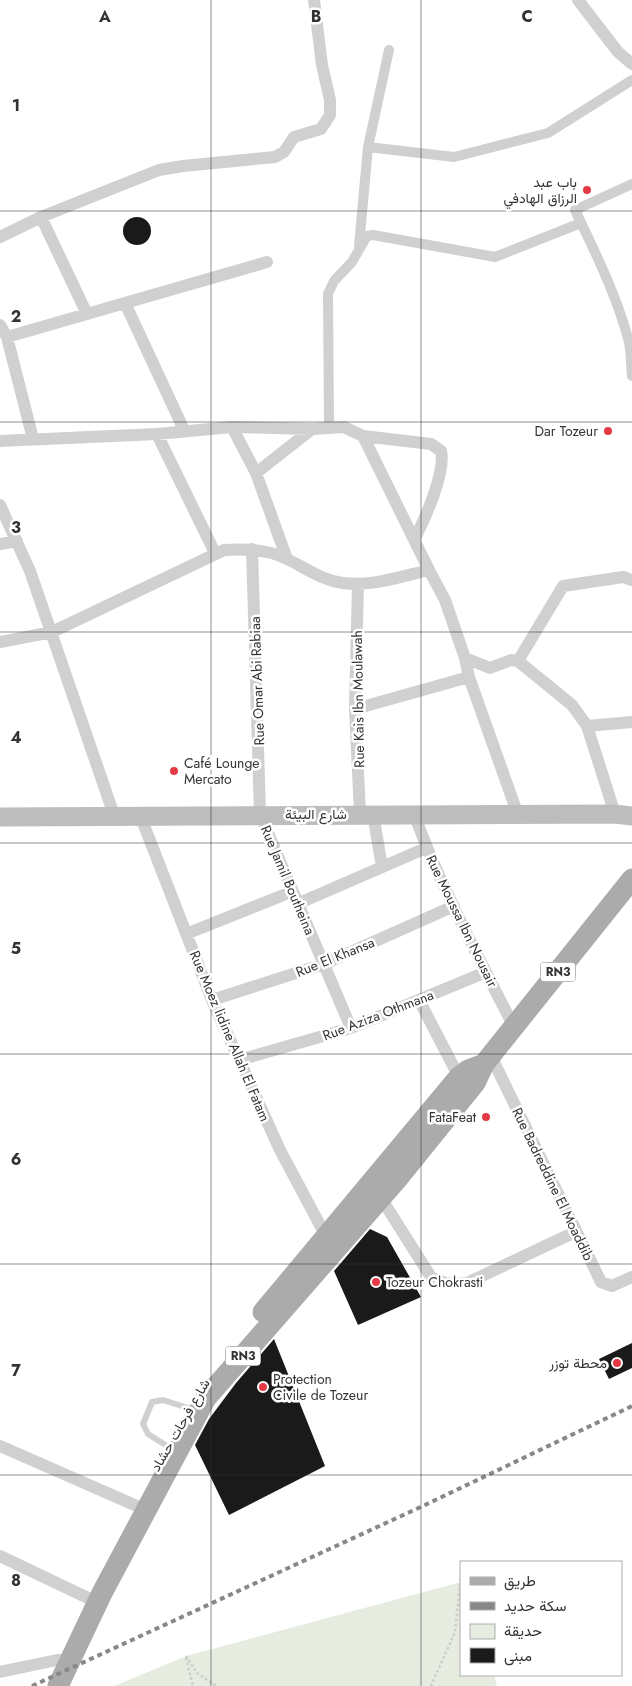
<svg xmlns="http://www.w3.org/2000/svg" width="632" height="1686" viewBox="0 0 632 1686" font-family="Jost,Vazirmatn,sans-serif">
<rect width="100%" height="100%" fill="#fff"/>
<path fill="#e6ecdf" d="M461 1582V1675H494L497 1686H114L186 1656Z"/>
<path fill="#1a1a1a" d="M123 231a14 14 0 1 1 28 0a14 14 0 1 1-28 0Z
M370 1229 387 1237 421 1297 358 1325 334 1271Z
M274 1339 325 1466 229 1515 195 1445 209 1419 236 1383Z
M632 1343V1368L609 1379 599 1359Z"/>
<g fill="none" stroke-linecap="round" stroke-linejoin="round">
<path stroke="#cdcdcd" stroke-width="2.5" stroke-dasharray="2.5 2.5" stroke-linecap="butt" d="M186 1656 197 1673 216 1686
M186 1658 193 1686
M431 1686 455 1632 461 1576"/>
<path stroke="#d0d0d0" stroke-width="6" d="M167 1446 148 1434 143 1424 152 1402 163 1400 188 1408"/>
<path stroke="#d0d0d0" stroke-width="10" d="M368 147 454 157 548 133 632 80
M632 184 575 210C595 252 617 296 629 342 631 352 631 365 632 376
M359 246 368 147 389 50
M329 427 328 294 334 281 352 262 367 236 373 235 495 257 581 223"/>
<path stroke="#d0d0d0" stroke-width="12" d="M578 0 618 52 632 64
M41 217 87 314
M0 237 41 217 159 170 183 166 275 157 284 152 294 137 321 129 330 115V100L322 65 314 0
M125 303 184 430
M0 325 7 337 33 439
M7 337 267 262
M232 427 256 473 287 559
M157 434 215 553
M363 436 431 444 441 451C446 472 425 519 415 538
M0 441 157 434 232 427 312 429 344 427 363 436 429 570
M256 473 312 429
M0 505 30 571 114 815
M0 544 17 541
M252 549 260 814 351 1028
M358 584 355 709 360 813
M0 642 52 632 224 550C246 549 267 549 287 559 306 568 321 580 343 583 370 587 403 576 429 570L445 600 465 658 490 668 511 660 518 661 572 705 587 726 615 814
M465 658 469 677 518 815
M518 661 563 586 623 577 632 580
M355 709 469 677
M587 726 632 722
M373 814 382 867
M414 814C441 887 478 957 514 1027
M140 815 212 1000 280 1150 329 1242
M297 904 426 848
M186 934 291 892
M212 1000 324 964 454 906
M419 1000 459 1077
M491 1056 601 1282 612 1286 632 1277
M239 1060 351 1028 486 972
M381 1198 431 1277 446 1283H467L575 1232
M0 1446 146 1510
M0 1556 88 1598
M0 1672 57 1660 71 1661"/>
<path stroke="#bdbdbd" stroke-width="19" d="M0 817 615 814 632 816"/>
<path stroke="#ababab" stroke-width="21" d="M263 1312 459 1077 468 1070 484 1064
M58 1686 102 1593 206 1398 399 1177 475 1083 484 1064 632 879"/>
<path stroke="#888" stroke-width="4" stroke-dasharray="5 4" stroke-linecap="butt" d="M32 1686 425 1505 632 1406"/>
</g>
<path fill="none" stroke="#333" stroke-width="1" stroke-opacity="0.55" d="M211 0V1686M421 0V1686M0 211H632M0 422H632M0 632H632M0 843H632M0 1054H632M0 1264H632M0 1475H632"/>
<g fill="#e63946" stroke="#fff" stroke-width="2">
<circle cx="587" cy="190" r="5"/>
<circle cx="608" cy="431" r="5"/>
<circle cx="174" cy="771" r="5"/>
<circle cx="486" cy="1117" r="5"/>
<circle cx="376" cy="1282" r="5"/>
<circle cx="617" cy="1363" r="5"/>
<circle cx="263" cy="1387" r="5"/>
</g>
<g text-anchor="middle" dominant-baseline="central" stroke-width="5" stroke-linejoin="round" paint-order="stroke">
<g fill="#fff" stroke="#707070" stroke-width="1">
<rect x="540.5" y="962.5" width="35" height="19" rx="4"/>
<rect x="225.5" y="1346.5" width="35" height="19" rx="4"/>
</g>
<g font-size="12" font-weight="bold" fill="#333">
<text x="558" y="972">RN3</text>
<text x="243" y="1356">RN3</text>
</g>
<g font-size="14" fill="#333" stroke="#fff" text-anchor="end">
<text x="577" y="182">باب عبد<tspan x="577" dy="16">الرزاق الهادفي</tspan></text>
<text x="598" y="431">Dar Tozeur</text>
<text x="184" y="763" text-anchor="start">Café Lounge<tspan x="184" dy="16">Mercato</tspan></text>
<text x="476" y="1117">FataFeat</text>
<text x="386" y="1282" text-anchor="start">Tozeur Chokrasti</text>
<text x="607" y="1363">محطة توزر</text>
<text x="273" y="1379" text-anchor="start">Protection<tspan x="273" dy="16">Civile de Tozeur</tspan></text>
</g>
<g font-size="14" fill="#333" stroke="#fff">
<text transform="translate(257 681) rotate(-92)">Rue Omar Abi Rabiaa</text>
<text transform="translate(358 699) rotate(-91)">Rue Kais Ibn Moulawah</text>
<text x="316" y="814">شارع البيئة</text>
<text transform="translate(288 880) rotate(67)">Rue Jamil Boutheina</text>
<text transform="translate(462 921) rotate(64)">Rue Moussa Ibn Nousair</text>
<text transform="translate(335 957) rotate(-22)">Rue El Khansa</text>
<text transform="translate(378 1015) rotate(-21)">Rue Aziza Othmana</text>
<text transform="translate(230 1036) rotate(67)">Rue Moez lidine Allah El Fatam</text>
<text transform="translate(553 1184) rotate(64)">Rue Badreddine El Moaddib</text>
<text transform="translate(180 1425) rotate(-60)">شارع فرحات حشاد</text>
</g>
</g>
<g font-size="16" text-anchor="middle" font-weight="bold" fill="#333" stroke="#fff" stroke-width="5" stroke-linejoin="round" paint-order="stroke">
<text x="105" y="22">A</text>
<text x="316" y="22">B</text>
<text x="527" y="22">C</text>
<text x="16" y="111">1</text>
<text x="16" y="322">2</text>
<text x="16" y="533">3</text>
<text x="16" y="743">4</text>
<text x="16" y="954">5</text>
<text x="16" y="1165">6</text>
<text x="16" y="1376">7</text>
<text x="16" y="1586">8</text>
</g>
<rect x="460" y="1561" width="162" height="115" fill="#ffffff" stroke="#adadad"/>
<rect x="470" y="1577" width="25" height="8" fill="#ababab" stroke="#adadad"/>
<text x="504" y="1586" font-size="15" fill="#333333">طريق</text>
<rect x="470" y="1602" width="25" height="8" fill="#888888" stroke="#adadad"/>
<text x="504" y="1611" font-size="15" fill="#333333">سكة حديد</text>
<rect x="470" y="1624" width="25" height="15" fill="#e6ecdf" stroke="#adadad"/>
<text x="504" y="1636" font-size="15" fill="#333333">حديقة</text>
<rect x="470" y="1648" width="25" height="15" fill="#1a1a1a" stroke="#adadad"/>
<text x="504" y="1661" font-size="15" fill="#333333">مبنى</text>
</svg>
